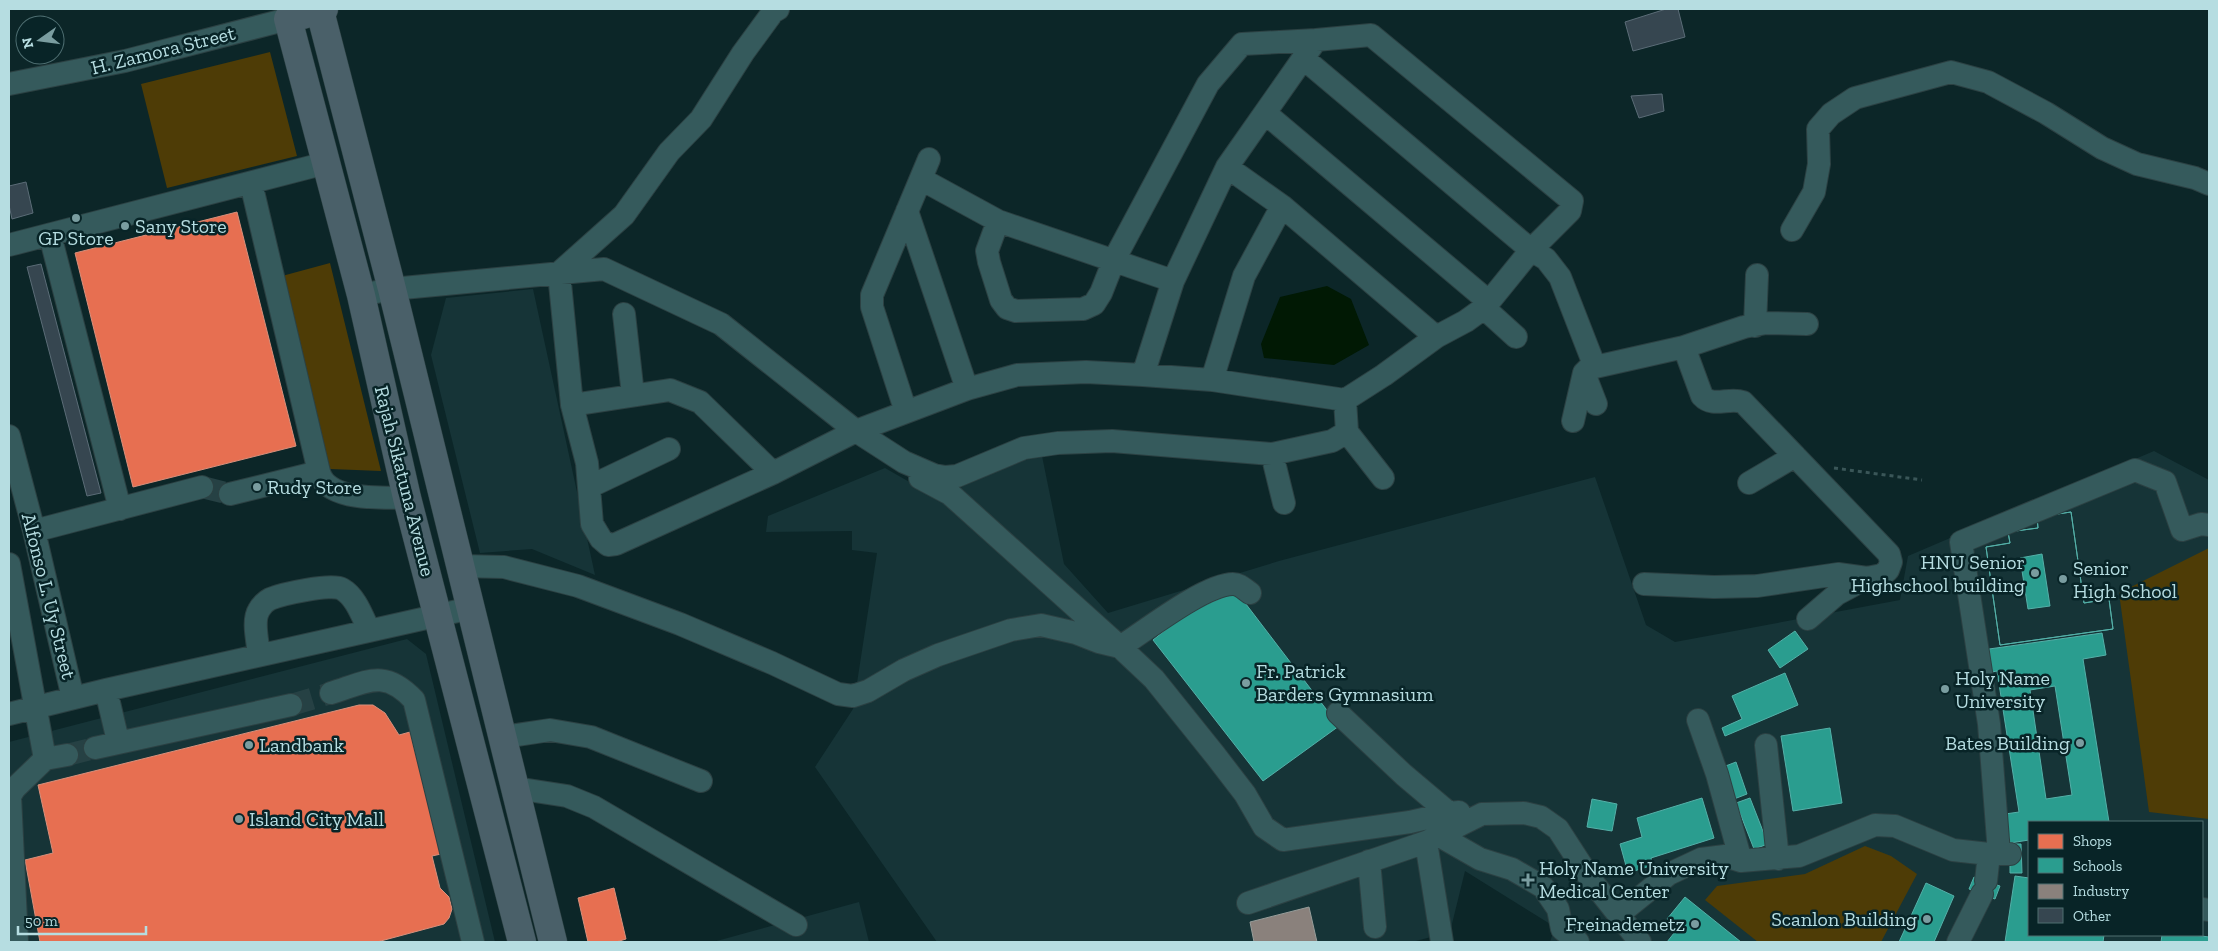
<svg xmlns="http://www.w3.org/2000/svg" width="2218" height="951" viewBox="0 0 2218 951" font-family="'Zilla Slab',serif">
<rect width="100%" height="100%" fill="#0c2628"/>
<path fill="#163437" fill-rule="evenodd" d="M533 289 595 575 532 549 480 553 431 355 446 298Z
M1041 451 1064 564 1108 613 1279 561 1595 477 1646 625 1675 642 1900 600 1908 556 2154 451 2209 480V942H1550L1555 927 1465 871 1450 932 1412 942H937L815 767 853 709 877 553 852 550V531L766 532 768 516 885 468 941 500 1004 460ZM2029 822H2202V935H2029Z
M407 639 426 654 495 942H9V742Z
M859 902 869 942H713Z"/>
<path fill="#4e3c06" d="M270 52 297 156 167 188 141 84Z
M330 263 381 471 330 469 282 276Z
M2209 548V819L2149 812 2119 593Z
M1865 846 1891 856 1917 874 1881 942H1758L1705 900 1717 886 1805 874Z"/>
<path fill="#011904" d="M1327 286 1351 299 1369 345 1334 365 1264 358 1261 344 1280 297Z"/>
<path fill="#e76f51" stroke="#d8907c" d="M237 212 296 446 133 487 75 253Z
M359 705H373L385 713 399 735 410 732 441 854 432 856 440 888 449 897 452 909 449 918 444 924 377 942H40L25 860 53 853 38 785Z
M614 888 626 939 616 942H588L578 898Z"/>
<path fill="#2a9d8f" stroke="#54b0a8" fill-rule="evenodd" d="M2071 512 2084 603 2109 599 2113 629 2000 645 1986 547 2010 543 2008 532 2038 528 2037 517ZM2042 554 2050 606 2028 609 2020 558Z
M2071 512 2084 603 2109 599 2113 629 2000 645 1986 547 2010 543 2008 532 2038 528 2037 517Z
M1236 591 1339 726 1263 781 1153 640 1185 614Z
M1795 631 1808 649 1780 668 1768 650Z
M2102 633 2106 655 2083 659 2109 822H2029V840L2010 843 2005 814 2019 812 1997 671 1987 673 1982 650ZM2055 686 2072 795 2046 799 2030 690Z
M1785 673 1798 705 1725 736 1722 728 1742 719 1732 696Z
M1830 728 1842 803 1793 811 1781 736Z
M1736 762 1747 794 1734 799 1723 767Z
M1702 798 1714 838 1651 858 1653 865 1628 873 1620 844 1642 837 1637 818Z
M1750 798 1768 844 1754 849 1736 803Z
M1592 799 1617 804 1612 831 1587 827Z
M2010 844H2021L2022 873H2010Z
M2015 876 2029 878V935H2104L2103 942H2005Z
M1974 877 2000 886 1995 899 1969 889Z
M1926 883 1954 896 1934 942H1899Z
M1685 897 1741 942H1667L1678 928 1667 919Z
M2162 935H2194L2209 937V942H2161Z"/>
<path fill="#8a817c" stroke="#979d9a" d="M1309 907 1317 942H1254L1250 922Z"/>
<path fill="#364650" stroke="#5b6c77" d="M1666 9H1678L1685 37 1633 51 1625 22Z
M1662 94 1664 111 1639 118 1631 96Z
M26 182 33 213 12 219 9 205V186Z
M41 264 101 493 87 496 27 267Z"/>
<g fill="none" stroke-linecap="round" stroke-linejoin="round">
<path stroke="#264144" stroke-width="22" stroke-dasharray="22 11" stroke-linecap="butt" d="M202 487 230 494
M291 705 331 693
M67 755 95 748"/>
<defs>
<path id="minor" d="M778 9 773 12 743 53 701 119 669 152 624 215 559 273 572 405 587 463 592 524 601 539 608 545 616 544 773 473 856 431 967 389 1017 375 1086 372 1143 375 1173 281 1227 167 1316 40 1371 35 1572 201 1570 211 1531 250 1484 308 1466 321 1436 337 1384 375 1345 400 1212 380 1143 375
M1303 58 1531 250 1546 259 1560 277 1595 367 1684 347 1702 396C1713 408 1729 397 1743 402L1889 554 1891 562 1888 570 1882 575 1867 578 1838 574 1757 586 1714 587 1644 584
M9 84 125 61 288 19
M1265 113 1488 301
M1227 167 1282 206 1436 337
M921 179 998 221 1173 281
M251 183 319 472
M907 211 967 389
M998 221 987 251 989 262 1001 300 1007 308 1016 311 1083 309 1094 304 1101 293 1114 260 1208 84 1242 44 1316 40
M1792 230 1814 192 1819 164 1818 129 1831 114 1855 98 1951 72 1988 82 2046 113 2102 148 2137 164 2195 178 2209 184
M50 235 120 509
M9 245 326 163
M361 295 392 289 604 269 721 324 856 431 904 462 934 475 945 477 957 476 1024 448 1058 443 1112 441 1272 454 1332 441 1347 432 1345 400
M1484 308 1516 337
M624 314 633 395
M1755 326 1757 275
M1684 347 1744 327 1766 323 1807 324
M1584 373 1596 404
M1212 380 1244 276 1282 206
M572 405 670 390 700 402 773 473
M906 412 872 307V295L929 159
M1573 421 1584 373 1589 368 1595 367
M1347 432 1383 478
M9 436 34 531 73 698
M1272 454 1284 503
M920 478 950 494 1120 647C1145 631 1205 584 1233 584 1240 584 1244 589 1250 593
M1749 483 1795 456
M589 487 669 449
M230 494 319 472C327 502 382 497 407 498
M34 531 202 487
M9 564 45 759 15 788 10 796 17 942
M460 566 504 567 578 586 680 624 772 663 838 694 853 696 868 691 904 670 938 655 1011 630 1041 625 1076 633 1099 642 1120 647 1154 679 1215 755 1245 794 1264 827 1283 840 1410 822 1449 813
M1808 619 1837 594 1867 578
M259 655C258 642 252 621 259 610 261 606 266 601 270 599 282 594 332 583 342 589 356 597 362 616 369 630
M106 690 118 741
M331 693C367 682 384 668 414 700L473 942
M1338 713 1404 775 1449 813 1459 812
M9 714 106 690 471 608
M1698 720 1717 774 1741 861
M503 737 550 730 591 737 701 781
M1766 745 1778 859
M95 748 291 705
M45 759 67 755
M515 788 567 796 594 807 796 925
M1438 835 1480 859 1512 869 1543 887 1558 909 1562 929 1578 942
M1426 842 1442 942
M1999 853 1989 724 1961 542 2135 470 2165 482 2182 530 2201 524 2209 525
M1369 861 1375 927
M1986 881 1989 854
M1248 903 1426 842 1482 814 1524 813 1541 817 1558 829 1591 880 1640 942
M2202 909 2209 910
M1618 915 1669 874 1701 859 1725 856 1741 861 1799 856 1875 825 1895 826 1953 850 1989 854H2010
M1958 942 1982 894"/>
<path id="major" d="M324 9 288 19 361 295 407 498 522 942
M320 11 392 289 553 942"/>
</defs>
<use href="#minor" stroke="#2c4143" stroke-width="24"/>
<use href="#major" stroke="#2c4143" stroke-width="29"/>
<path stroke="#3a5658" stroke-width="3" stroke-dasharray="4 4" stroke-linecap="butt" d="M1834 468 1922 480"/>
<use href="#minor" stroke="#355a5c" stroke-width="22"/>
<use href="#major" stroke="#4a6069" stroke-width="28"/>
</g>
<g fill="#7a9da0" stroke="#082427" stroke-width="2">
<circle cx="76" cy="218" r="5"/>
<circle cx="125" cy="226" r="5"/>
<circle cx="257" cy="487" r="5"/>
<circle cx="2035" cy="573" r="5"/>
<circle cx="2063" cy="579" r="5"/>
<circle cx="1246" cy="683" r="5"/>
<circle cx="1945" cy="689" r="5"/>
<circle cx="2080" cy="743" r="5"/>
<circle cx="249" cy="745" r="5"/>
<circle cx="239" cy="819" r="5"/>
<path d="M1525.5 872.5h5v5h5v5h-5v5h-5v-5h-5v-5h5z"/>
<circle cx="1927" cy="919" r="5"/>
<circle cx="1695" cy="924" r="5"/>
</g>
<g text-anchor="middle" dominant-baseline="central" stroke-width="5" stroke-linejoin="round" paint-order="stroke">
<g font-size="20" fill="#b6dde1" stroke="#082427">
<text transform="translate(163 50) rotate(-14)">H. Zamora Street</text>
<text transform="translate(405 481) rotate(76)">Rajah Sikatuna Avenue</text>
<text transform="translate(49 596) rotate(76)">Alfonso L. Uy Street</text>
</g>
<g font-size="20" fill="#b6dde1" stroke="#082427" text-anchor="start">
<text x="135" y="226">Sany Store</text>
<text x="76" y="238" text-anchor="middle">GP Store</text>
<text x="267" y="487">Rudy Store</text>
<text x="2025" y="562" text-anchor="end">HNU Senior<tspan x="2025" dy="23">Highschool building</tspan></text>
<text x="2073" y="568">Senior<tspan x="2073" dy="23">High School</tspan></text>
<text x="1256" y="671">Fr. Patrick<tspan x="1256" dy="23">Barders Gymnasium</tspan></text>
<text x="1955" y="678">Holy Name<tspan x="1955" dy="23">University</tspan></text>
<text x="2070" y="743" text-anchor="end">Bates Building</text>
<text x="259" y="745">Landbank</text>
<text x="249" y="819">Island City Mall</text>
<text x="1539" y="868">Holy Name University<tspan x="1539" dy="23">Medical Center</tspan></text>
<text x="1917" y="919" text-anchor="end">Scanlon Building</text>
<text x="1685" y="924" text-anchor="end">Freinademetz</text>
</g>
</g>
<rect width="2218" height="951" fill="none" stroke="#b6dde1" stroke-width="20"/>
<rect x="2028" y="821" width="175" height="115" fill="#082427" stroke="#4e6e71"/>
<rect x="2038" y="834" width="25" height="15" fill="#e76f51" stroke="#4e6e71"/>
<text x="2073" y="846" font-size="15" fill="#b6dde1">Shops</text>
<rect x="2038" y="858" width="25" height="15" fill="#2a9d8f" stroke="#4e6e71"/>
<text x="2073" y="871" font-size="15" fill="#b6dde1">Schools</text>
<rect x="2038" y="884" width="25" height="15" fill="#8a817c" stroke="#4e6e71"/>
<text x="2073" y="896" font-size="15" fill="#b6dde1">Industry</text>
<rect x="2038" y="908" width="25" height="15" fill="#364650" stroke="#4e6e71"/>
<text x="2073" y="921" font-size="15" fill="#b6dde1">Other</text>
<g transform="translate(40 40) rotate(256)"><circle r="24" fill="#082427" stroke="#4e6e71"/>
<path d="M0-4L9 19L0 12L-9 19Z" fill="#7a9da0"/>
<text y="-8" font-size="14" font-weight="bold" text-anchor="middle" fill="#b6dde1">N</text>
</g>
<path d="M18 926v8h128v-8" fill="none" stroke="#b6dde1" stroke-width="2.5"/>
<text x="25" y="926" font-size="15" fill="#b6dde1" stroke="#082427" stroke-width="4" paint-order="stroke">50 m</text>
</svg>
